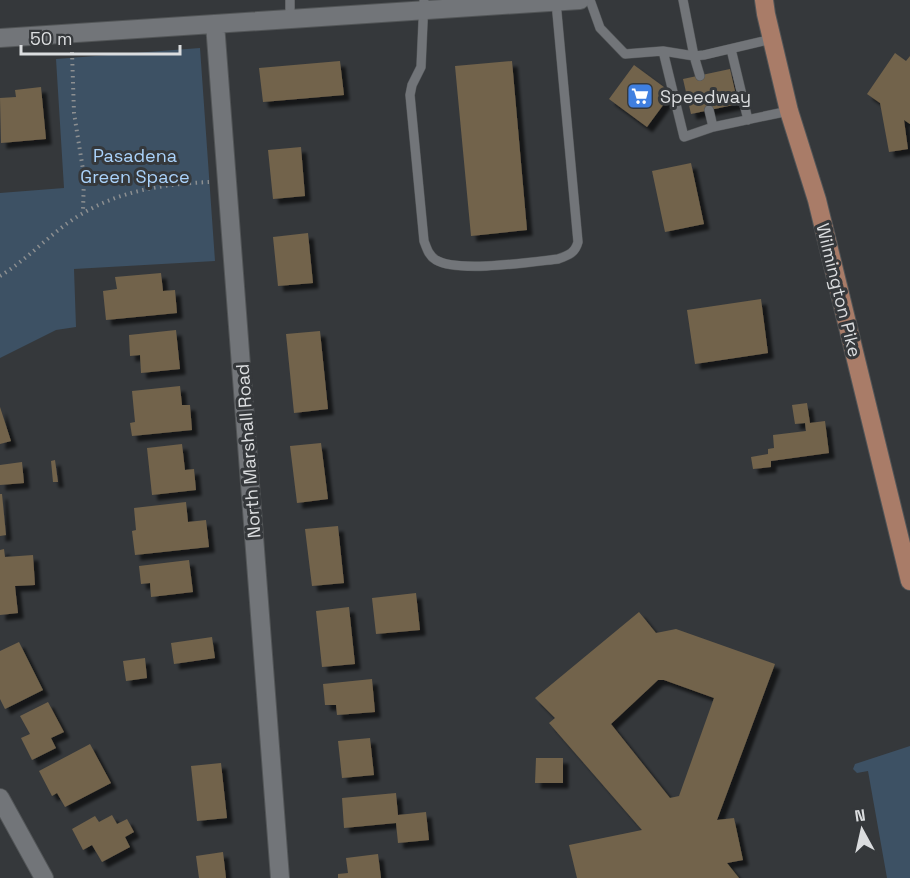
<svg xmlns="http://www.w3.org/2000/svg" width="910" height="878" viewBox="0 0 910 878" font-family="'Space Grotesk',sans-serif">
<defs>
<filter id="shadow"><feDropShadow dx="5.5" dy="5.5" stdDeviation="1.5" flood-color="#0009"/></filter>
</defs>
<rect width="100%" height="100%" fill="#35383b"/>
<path fill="#3d5164" d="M200 48 215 261 74 269 76 327 56 330 0 358V193L64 188 56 59Z
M910 746V878H887L868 771 857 773 853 769 855 764Z"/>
<path fill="#72634b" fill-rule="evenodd" filter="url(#shadow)" d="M895 53 906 61 910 56V124L904 120 908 149 889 152 880 103 867 94Z
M340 61 344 95 263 102 259 68Z
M512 61 527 230 471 236 455 66Z
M634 65 672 93 647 127 609 99Z
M730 69 738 104 691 114 683 79Z
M41 87 46 139 1 143 0 98 16 97 15 90Z
M301 147 305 196 273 199 268 150Z
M691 163 704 224 665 232 652 171Z
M308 233 313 283 278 286 273 237Z
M161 273 163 291 175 290 177 313 106 320 103 291 117 289 115 277Z
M761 299 768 353 695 364 687 310Z
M176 330 180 369 141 373 140 355 130 356 129 335Z
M320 331 328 409 294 413 286 334Z
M180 386 182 405H190L192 430 132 436 130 423 135 422 132 391Z
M807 403 810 423 825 421 829 453 771 461V467L753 469 751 457 768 454V449L774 448 773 435 806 431 805 423 795 424 792 405Z
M0 407 11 441 0 444Z
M321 443 328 499 297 503 290 446Z
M182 444 185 470 194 469 196 490 152 495 147 448Z
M55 460 58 482H53L51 461Z
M22 462 24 483 0 485V465Z
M0 494H2L6 535 0 536Z
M186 502 188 522 206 520 209 547 135 555 132 531 136 530 134 508Z
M338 526 344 583 312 586 305 529Z
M4 549 5 557 33 555 35 585 15 586 18 613 0 615V550Z
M189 560 193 592 151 597 150 583 141 584 139 566Z
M416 593 420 630 376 634 372 598Z
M349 607 355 664 322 667 316 611Z
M639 612 656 633 676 629 775 664 717 820 734 818 743 860 727 863 739 878H577L569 845 642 830 549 723 555 718 535 698ZM658 680H664L714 698 679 796 670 798 611 724Z
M212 637 215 658 174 664 171 643Z
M19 642 43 690 5 709 0 699V651Z
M145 658 147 678 126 681 123 661Z
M372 679 375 712 337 715 336 705H325L323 684Z
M48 702 64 732 51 738 56 748 32 760 21 738 30 734 20 716Z
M370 738 374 775 342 778 338 741Z
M90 744 111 783 65 807 57 793 52 796 39 771Z
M536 758H563V783H535Z
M221 763 227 818 197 821 191 766Z
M396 793 398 815 426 812 429 840 398 843 396 823 344 828 342 798Z
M112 815 117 824 127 819 134 832 125 837 130 847 102 862 92 845 83 850 72 829 95 816 99 822Z
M223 852 226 878H199L196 856Z
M378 854 381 878H338V874L348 873 346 858Z"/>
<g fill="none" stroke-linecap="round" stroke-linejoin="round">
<defs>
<path id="lane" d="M290 0V19
M424 0 421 67 412 85 410 95 424 241C427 249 429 256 436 260 458 273 531 262 558 259 569 255 575 253 578 242L556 2
M590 0 600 28 625 54 663 51 694 56 704 55 772 39
M683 0 694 56 700 76
M731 49 748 120
M663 51 684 137 713 127
M709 110 713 127 789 111"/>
<path id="street" d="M215 24 280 878
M0 38 580 0
M0 798 44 878"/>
<path id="primary" d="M764 0 766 14 789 111 817 200 910 581"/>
</defs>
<use href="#lane" stroke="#525557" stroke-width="10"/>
<use href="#street" stroke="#525557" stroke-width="20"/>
<use href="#primary" stroke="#525557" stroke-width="20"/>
<path stroke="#8c8f91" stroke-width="4" stroke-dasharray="1.5 4.5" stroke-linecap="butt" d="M72 52 74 113 84 176 83 212
M0 276C30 258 54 229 85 212 124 190 165 184 209 182"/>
<use href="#lane" stroke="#727579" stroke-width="9"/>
<use href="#street" stroke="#727579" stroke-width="18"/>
<use href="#primary" stroke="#a97c68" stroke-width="18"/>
</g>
<defs>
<symbol id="supermarket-square" viewBox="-11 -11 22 22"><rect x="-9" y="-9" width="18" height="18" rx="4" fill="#3f7fe0" stroke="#35383b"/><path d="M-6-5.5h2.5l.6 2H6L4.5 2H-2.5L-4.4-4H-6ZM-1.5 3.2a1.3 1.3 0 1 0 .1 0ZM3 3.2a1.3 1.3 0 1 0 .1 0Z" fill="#fff"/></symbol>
</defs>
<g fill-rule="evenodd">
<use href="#supermarket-square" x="625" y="81" width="30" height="30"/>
</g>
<g text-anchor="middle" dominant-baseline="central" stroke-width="6" stroke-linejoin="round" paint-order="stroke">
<g font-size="18" fill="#dbdddf" stroke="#35383b" text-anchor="start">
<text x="660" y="96">Speedway</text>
</g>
<g font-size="18" fill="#abd3fb" stroke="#35383b">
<text x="135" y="155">Pasadena<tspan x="135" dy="21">Green Space</tspan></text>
</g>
<g font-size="18" fill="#dbdddf" stroke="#35383b">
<text transform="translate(839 290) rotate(76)">Wilmington Pike</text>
<text transform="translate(248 451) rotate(-94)">North Marshall Road</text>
</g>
</g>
<g transform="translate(862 830) rotate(352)" stroke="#35383b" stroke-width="4.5" paint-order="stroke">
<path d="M0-4.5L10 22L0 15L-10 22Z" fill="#dbdddf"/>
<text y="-9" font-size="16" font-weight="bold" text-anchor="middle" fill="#dbdddf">N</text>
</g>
<path d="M21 45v9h159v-9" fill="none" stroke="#dbdddf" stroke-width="3"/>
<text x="30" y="45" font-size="18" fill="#dbdddf" stroke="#35383b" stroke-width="4.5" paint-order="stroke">50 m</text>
</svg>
